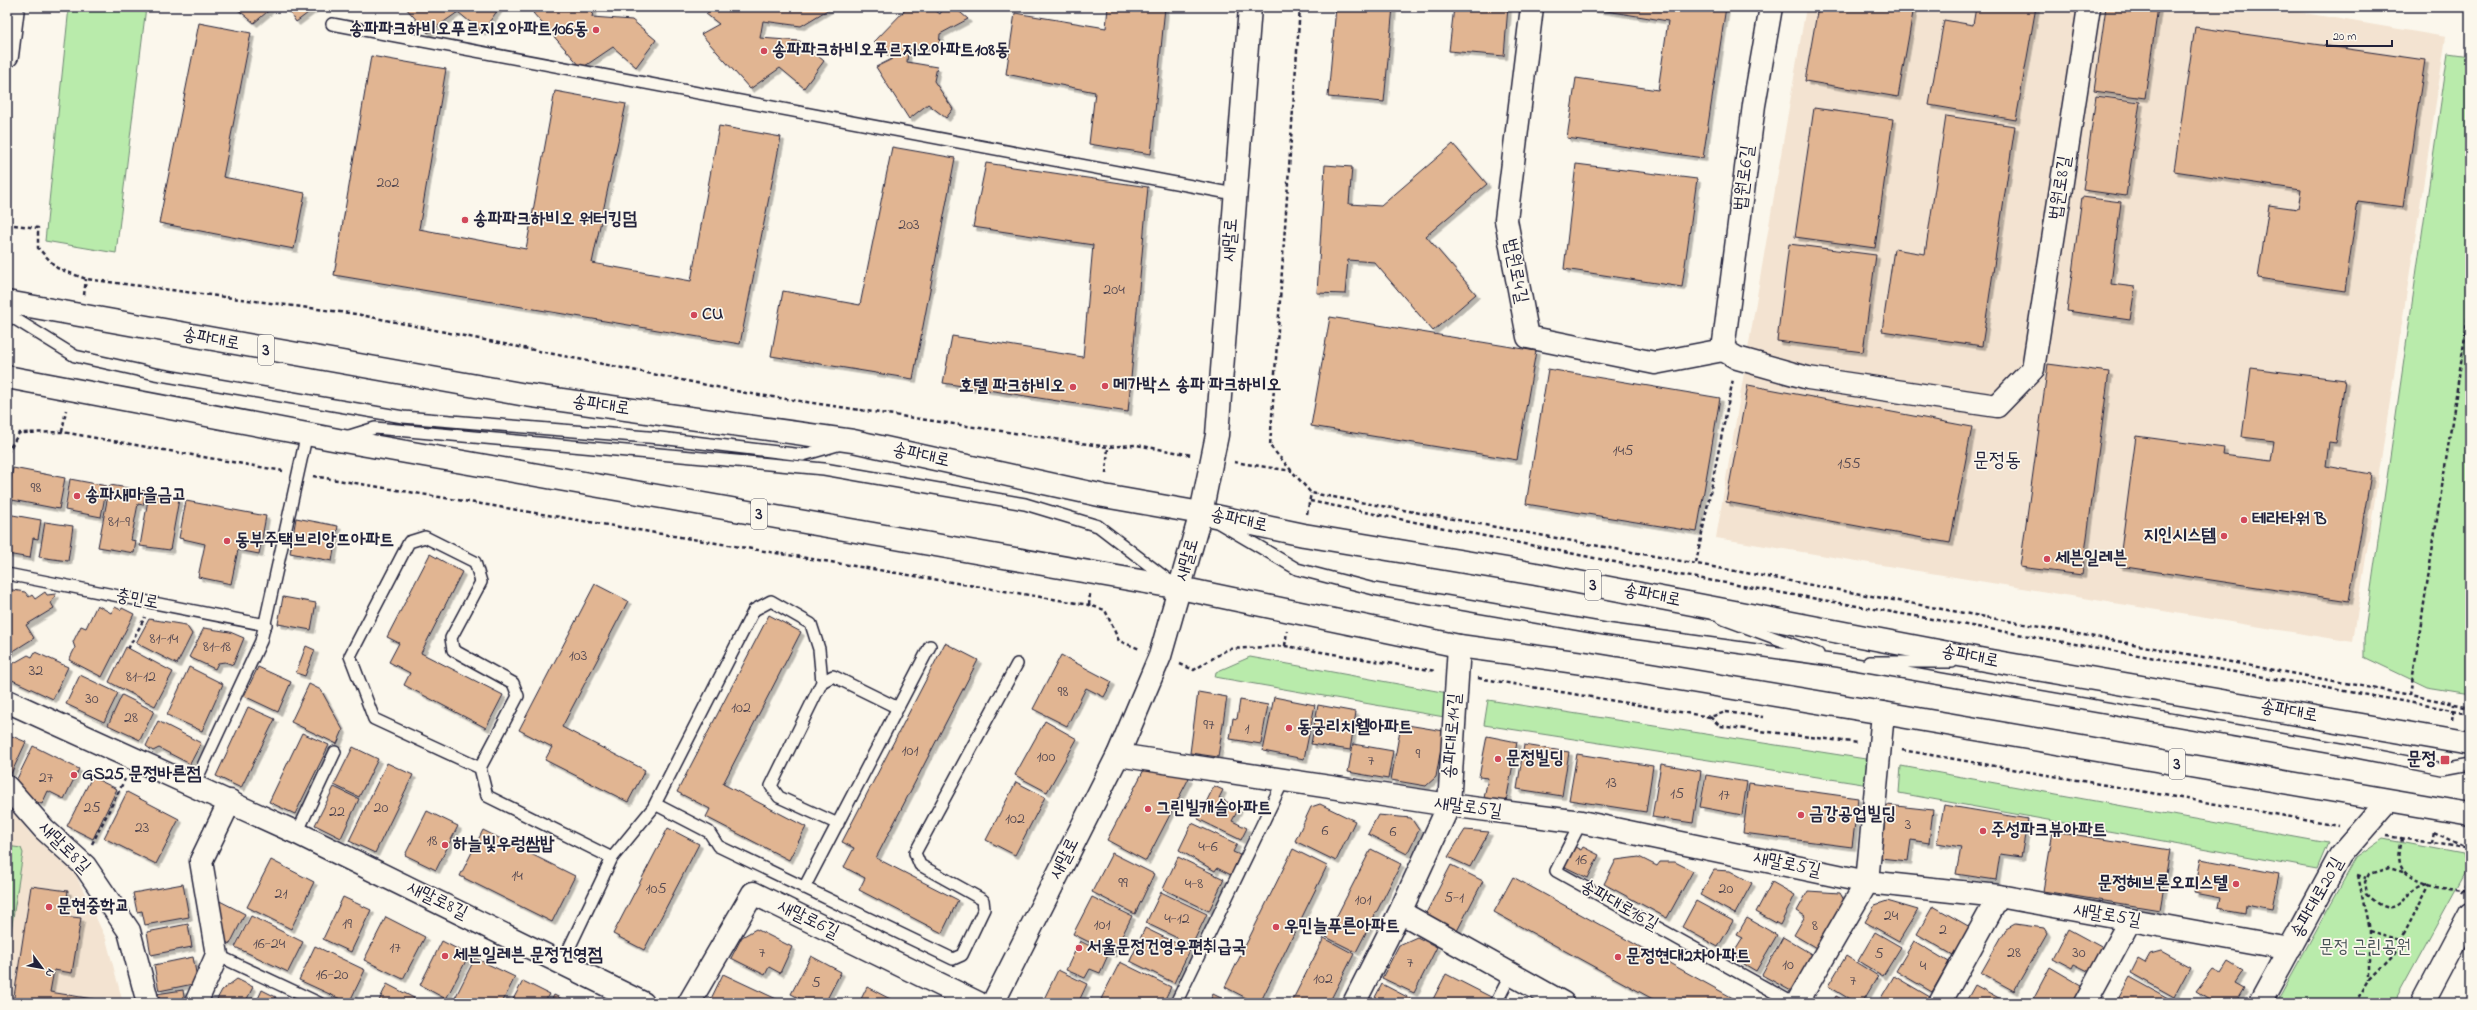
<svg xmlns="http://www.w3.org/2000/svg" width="2477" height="1010" viewBox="0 0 2477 1010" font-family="'Indie Flower','Poor Story',sans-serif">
<defs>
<filter id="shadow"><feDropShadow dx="3.5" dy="3.5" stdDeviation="0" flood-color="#0004"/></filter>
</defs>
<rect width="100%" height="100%" fill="#fbf7ec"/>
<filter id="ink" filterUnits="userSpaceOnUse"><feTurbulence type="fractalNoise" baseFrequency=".025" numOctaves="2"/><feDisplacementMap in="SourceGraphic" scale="8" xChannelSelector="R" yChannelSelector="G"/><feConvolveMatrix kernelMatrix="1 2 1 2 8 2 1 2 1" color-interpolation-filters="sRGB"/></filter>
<g filter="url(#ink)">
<path fill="#f3e3d1" d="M1806 7H2270L2446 37 2353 642 1716 538Z
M7 803 30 833 76 875 106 939 123 1003H7Z"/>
<path fill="#b9ebab" stroke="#6e8673" d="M69 7H146L116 253 45 241Z
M2448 53 2470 56V694L2427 687 2364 657V638Z
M1250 657 1453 694 1450 718 1215 677 1216 672Z
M1488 700 1872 760 1869 785 1484 725Z
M1901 766 2328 843 2317 869 1899 793Z
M2383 839 2463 854 2467 869 2394 1003H2276L2356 858Z
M7 846 21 848 23 853 7 957Z"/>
<path fill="#e1b592" stroke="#22223b" filter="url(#shadow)" d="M235 7H273L254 23Z
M286 7H316L296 22Z
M405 7H500L482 32 458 12 428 33Z
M545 7H594L592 17 632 20 656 40 636 67 613 47 582 68 533 13Z
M714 7H828L829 9 801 26 763 21 760 38 800 41 824 61 804 88 780 68 750 89 701 34 719 24 706 14Z
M908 7H931L940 14 944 7H954L968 19 940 34 939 48 908 50 907 62 937 67 934 81 953 109 946 118 928 104 909 119 876 67 892 59 874 42Z
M1108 7H1165L1151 154 1089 144 1095 92 1006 74 1015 13 1106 28Z
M1336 7H1393L1384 102 1328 97Z
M1454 7H1508L1504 56 1449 51Z
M1582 7H1726L1703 158 1567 138 1576 78 1658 90 1668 21Z
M1818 7H1914L1898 97 1805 81Z
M1976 7H2036L2016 120 1929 105 1944 20 1973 25Z
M2106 7H2158L2145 98 2094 91Z
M199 23 251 33 223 177 305 193 294 249 159 223Z
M2195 27 2425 60 2403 207 2358 201 2345 291 2258 278 2269 205 2298 209 2301 190 2174 171Z
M371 56 446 69 419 229 526 249 555 91 626 104 592 263 691 281 719 126 781 137 740 344 334 275Z
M2096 96 2140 102 2126 196 2083 190Z
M1814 108 1893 119 1875 248 1795 237Z
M1946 116 2015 126 1982 346 1882 331 1894 249 1925 254Z
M1453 144 1487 184 1426 236 1476 294 1433 331 1374 262 1348 260 1345 294 1317 293 1325 165 1352 167 1349 204 1381 206Z
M892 147 955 158 913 379 771 356 783 291 860 305Z
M986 163 1148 187 1128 412 943 383 952 336 1083 357 1093 245 973 227Z
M1576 164 1697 179 1682 287 1564 269Z
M2082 197 2121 202 2111 284 2135 287 2130 320 2067 311Z
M1789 244 1876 255 1863 352 1777 341Z
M1330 317 1536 351 1517 460 1311 426Z
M2048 364 2109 372 2082 575 2020 567Z
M2251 368 2345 380 2336 443 2329 442 2326 466 2371 474 2349 601 2119 566 2136 436 2224 448 2223 455 2271 461 2274 441 2242 437Z
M1548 369 1720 398 1697 532 1526 504Z
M1748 385 1972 427 1950 543 1726 502Z
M13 468 65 478 59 509 7 499Z
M70 479 107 486 101 517 65 510Z
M110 485 146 491 143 505 138 504 131 540 136 541 134 553 98 547Z
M149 494 179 499 170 550 140 546Z
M186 501 266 516 259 554 238 550 231 584 198 577 205 544 179 538Z
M7 514 41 520 38 539 33 538 30 558 7 554Z
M296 518 338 526 332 561 290 553Z
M45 522 73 526 68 561 39 557Z
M430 554 462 572 421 653 503 695 486 728 404 685 410 673 389 662 399 643 387 637Z
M595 584 628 601 562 727 645 770 628 802 545 760 552 747 519 730Z
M7 589 25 592 29 597 32 595 35 599 45 592 47 595 56 594 51 603 54 608 26 625 34 638 7 655Z
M283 597 316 603 311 630 278 624Z
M97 605 111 613 115 607 121 610 122 608 134 614 102 677 69 660 75 648 73 642 81 626 86 628Z
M769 615 801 632 723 784 806 827 789 860 706 817 710 809 677 792Z
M149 619 186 625 192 634 177 664 136 643Z
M204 628 230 632 244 638 233 665 225 662 218 663 215 669 189 657Z
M945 643 978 660 876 858 958 900 942 933 859 890 865 878 844 867 854 848 842 842Z
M306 646 315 650 305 676 296 673Z
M126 647 173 672 155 706 109 682Z
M35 652 68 667 53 699 8 678 7 667 28 655 32 657Z
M1061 655 1112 682 1104 697 1086 688 1067 726 1033 709Z
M189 667 223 684 202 731 167 715Z
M258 667 291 682 278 712 244 696Z
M80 675 118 693 104 722 66 704Z
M309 684 321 690 343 730 337 744 291 722Z
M1198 692 1227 697 1218 757 1190 753Z
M122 695 154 711 140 740 108 725Z
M1274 697 1315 705 1304 759 1263 751Z
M1240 700 1268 705 1261 744 1230 739 1233 718 1237 719Z
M1318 705 1356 712 1350 750 1311 744Z
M248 707 275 719 241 788 216 776Z
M158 721 201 743 190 764 159 748 153 751 146 746Z
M1045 721 1077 739 1047 792 1015 775Z
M1401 724 1444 731 1436 777 1426 786 1391 780Z
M302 733 329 745 295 814 269 802Z
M7 734 26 742 10 776 7 774Z
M1487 736 1517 742 1506 802 1484 798 1488 778 1479 777Z
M1353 744 1393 751 1388 779 1348 772Z
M1524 745 1569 752 1562 796 1517 789Z
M33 746 79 769 64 799 48 791 42 804 19 794 13 787Z
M353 747 378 759 359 797 334 785Z
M1577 754 1653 766 1646 812 1569 800Z
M387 763 413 775 375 853 349 841Z
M1147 764 1167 774 1170 769 1189 778 1146 861 1107 840Z
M1661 764 1701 771 1693 823 1652 817Z
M1706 775 1747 782 1742 815 1700 807Z
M92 777 117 789 93 839 67 826Z
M1016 782 1045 797 1015 855 986 840Z
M1749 783 1858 798 1852 847 1743 833Z
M1214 786 1223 790 1219 798 1239 808 1232 821 1247 828 1241 840 1198 819Z
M334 787 359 799 341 838 315 825Z
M127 792 179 819 156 864 104 838Z
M1320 804 1355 821 1336 861 1295 841 1311 807Z
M1887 805 1933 810 1929 843 1911 840 1908 861 1880 858Z
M1944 805 2028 819 2021 857 2000 854 1996 880 1956 874 1961 847 1937 843Z
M427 811 458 826 436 870 405 855Z
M1378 815 1411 818 1419 830 1407 854 1368 834Z
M1192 823 1237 844 1233 852 1240 855 1231 875 1217 868 1215 871 1179 850Z
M668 828 699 844 644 950 613 934Z
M483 830 575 876 552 922 460 876Z
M1465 830 1489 832 1470 867 1448 857Z
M2053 831 2170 850 2160 910 2043 891Z
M1573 846 1581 850 1583 847 1599 855 1588 878 1563 866Z
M1293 849 1327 866 1260 1003H1256L1225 987Z
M1371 849 1401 864 1356 952 1326 937Z
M1112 853 1154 874 1135 914 1092 892Z
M1178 857 1224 879 1209 911 1163 889Z
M1639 857 1657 866 1660 862H1675L1693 871 1667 918 1604 884 1616 860Z
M2201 859 2279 874 2272 909 2246 904 2245 913 2218 908 2220 898 2194 893Z
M271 860 314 882 291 929 247 907Z
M1451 865 1483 881 1457 931 1425 915Z
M1714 870 1730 871 1752 883 1735 914 1700 895Z
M1513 877 1742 1003H1660L1494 912Z
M1772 882 1795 895 1780 925 1756 912Z
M183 884 189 917 145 925 142 911 137 912 133 893Z
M31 886 68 891 64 916 81 918 72 973 54 970 50 992 105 1001V1003H13Z
M1808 891 1840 893 1845 902 1818 949 1794 935 1805 916 1797 911Z
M1161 892 1207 914 1192 945 1146 923Z
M212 897 245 914 230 944 217 938Z
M343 897 371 910 351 952 323 939Z
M1092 897 1132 916 1113 954 1073 934Z
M1696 901 1733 921 1718 947 1682 927Z
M1887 901 1918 910 1899 941 1865 922 1875 905Z
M1933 906 1970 927 1953 955 1917 934Z
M251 916 303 942 288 972 235 947Z
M386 917 425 937 403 979 364 960Z
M1747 918 1777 935 1756 971 1739 961 1741 959 1733 954 1743 938 1737 935Z
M188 924 192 947 151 955 147 932Z
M2015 924 2044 928 2047 933 2014 991 1981 973 2006 929Z
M1145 928 1190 950 1174 983 1130 961Z
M756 929 792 947 780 973 769 967 765 975 731 958 742 937Z
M2068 929 2105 949 2092 973 2074 964 2072 968 2053 958Z
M1875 932 1901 947 1883 976 1858 961Z
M1417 937 1437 947 1414 993 1382 978 1399 945Z
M1783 937 1813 955 1793 992 1762 975Z
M1324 938 1354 954 1329 1003H1291Z
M442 941 469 955 446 999 420 985Z
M1080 941 1108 955 1100 973 1090 969 1085 978 1066 970Z
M1914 941 1949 962 1932 992 1896 971Z
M315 946 365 970 349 1003 299 980Z
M2161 951 2190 967 2174 997 2131 973 2138 959 2145 963 2150 954Z
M811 956 841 972 825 1003H809L791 994Z
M1846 956 1878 976 1862 1003H1856L1828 986Z
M193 957 198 983 159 991 154 965Z
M475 958 515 977 502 1003 453 1002Z
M1120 962 1171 987 1163 1003H1110L1101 999Z
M2228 962 2243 971 2235 983 2244 988 2235 1003H2216L2196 991 2213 969 2221 973Z
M2050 967 2086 988 2077 1003H2041L2033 999Z
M1058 970 1087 984 1078 1003H1042Z
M723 974 785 1003H709Z
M1446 974 1491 997 1488 1003H1431Z
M1894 976 1930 997 1926 1003H1878Z
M2130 977 2168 998 2165 1003H2116Z
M237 979 253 987 245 1003H215L222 990Z
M523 981 549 994 544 1003H511Z
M387 984 414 998 412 1003H378Z
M1382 984 1415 1001 1414 1003H1372Z
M1975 985 2008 1003H1965Z
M867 987 898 1003H859Z
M183 990 185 1003H157L156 994Z
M262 990 276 997 273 1003H250L252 998 257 1001Z
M1213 994 1231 1003H1209Z
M554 995 571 1003H550Z
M1836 996 1849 1003H1832Z
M2188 999 2195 1003H2186Z"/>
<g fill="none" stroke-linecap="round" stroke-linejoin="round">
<defs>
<path id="service" d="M332 24 1234 194
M7 314 75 356 155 374 403 417 660 438 803 455 841 444
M346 437 375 428 824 469 1025 504 1098 526 1171 582
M1219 523 1297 569 1374 589 1605 629 1838 661 2352 751 2443 769 2470 764
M7 574 266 625
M1721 618 1818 654
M1869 662H1952
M480 768 518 696 513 683 453 650 451 638 481 582 475 562 425 537 409 542 350 656 374 719 480 768 487 796 612 858
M194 785 261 641 307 433
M655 804 709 832 718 846 953 959 962 955 984 909 983 900 920 865 915 853 1017 664
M1581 822 1556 871 1793 1003
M838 824 779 797 771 786 822 682 833 676 898 708
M297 833 335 752
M804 888 930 646
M217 955 319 1003
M562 963 612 858 653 808 754 610 771 601 811 624 819 649 822 682
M1176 1003 1284 779
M1496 1003 1511 974"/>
<path id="minor" d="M1532 7 1506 220 1528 337 1655 363 1723 350
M1723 350 1737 358 1808 378 1997 406 2033 369 2089 7
M1723 350 1754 105 1771 7
M1118 755 1449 805 1581 822 1867 882 1999 896 2290 949
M7 787 44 829 85 866 129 931 148 1003
M1400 912 1563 1003
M196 1003 217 955 201 861 230 801
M689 1003 753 893 978 1003
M1354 1003 1400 912 1449 805 1459 646
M1797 1003 1867 882 1883 713
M1940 1003 1999 896
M2085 1003 2130 920
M2260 1003 2340 856 2388 801"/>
<path id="tertiary" d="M7 56 13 7
M7 701 297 833 643 1003
M993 1003 1118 755 1160 656 1201 513
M2423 1003 2470 914"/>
<path id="secondary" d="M1201 513 1217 435 1250 7"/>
<path id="primary" d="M7 302 526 395 853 441 1104 496 1201 513 1304 535 1536 574 1985 660 2470 744
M7 377 338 440 1180 588 1459 646 1590 664 1883 713 2470 814"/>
</defs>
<use href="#service" stroke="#22223b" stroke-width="14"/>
<use href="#minor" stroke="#22223b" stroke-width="25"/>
<use href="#tertiary" stroke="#22223b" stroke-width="25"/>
<use href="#secondary" stroke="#22223b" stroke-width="25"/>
<use href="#primary" stroke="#22223b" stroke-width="25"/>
<path stroke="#22223b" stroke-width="2.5" stroke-dasharray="4 3" stroke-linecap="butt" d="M1300 7 1270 446 1311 493 2410 695
M7 224 38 228V248L57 268 86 279 356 314 746 393 1108 447 1136 445 1192 455
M84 295 86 279
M2470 304 2410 695 2470 707
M62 432 66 410
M7 453 19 433 62 432 283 471
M1234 462 1292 471
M1106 474 1108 447
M313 476 1089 605 1105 610 1119 641 1140 649
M1310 501 1674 574 2470 713
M1307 514 1311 493
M1696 563 1733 379
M1089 605 1090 594
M1285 646 1287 631
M128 649 145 617
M1180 664 1194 670 1228 649 1285 646 1436 671
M1478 678 1710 717 1726 712 1763 717
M1710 717 1720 726 1859 743
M2452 720 2454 704
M1902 750 2338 825
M2434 832 2468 849 2470 854
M2386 836 2466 848
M2402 838C2401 846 2398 856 2400 863 2405 886 2449 887 2470 891
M2432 843 2434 831
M92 844 125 779
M2403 872 2389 868 2369 874 2365 882 2367 894C2401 928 2401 887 2429 883
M2357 875 2366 878
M2358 875 2369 931V980
M2462 893 2470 879
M2369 931 2401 940
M2357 999 2364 1003
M2355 1003 2369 980 2394 954 2430 883"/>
<use href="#service" stroke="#fbf7ec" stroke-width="11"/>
<use href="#minor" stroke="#fbf7ec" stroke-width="22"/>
<use href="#tertiary" stroke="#fbf7ec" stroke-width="22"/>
<use href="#secondary" stroke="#fbf7ec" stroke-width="22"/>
<use href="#primary" stroke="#fbf7ec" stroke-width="22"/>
</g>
</g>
<g fill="#d1495b" stroke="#fbf7ec" stroke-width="1.5">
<circle cx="596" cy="30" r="4"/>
<circle cx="764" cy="51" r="4"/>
<circle cx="465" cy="220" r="4"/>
<circle cx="694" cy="315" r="4"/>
<circle cx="1105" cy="386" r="4"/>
<circle cx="1073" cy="387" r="4"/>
<circle cx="77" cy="496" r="4"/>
<circle cx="2244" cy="520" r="4"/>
<circle cx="2224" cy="536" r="4"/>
<circle cx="227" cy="541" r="4"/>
<circle cx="2047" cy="559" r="4"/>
<circle cx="1289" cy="728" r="4"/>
<circle cx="1498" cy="759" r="4"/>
<rect x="2440" y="755" width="10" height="10" rx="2"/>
<circle cx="74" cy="775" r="4"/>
<circle cx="1148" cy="809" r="4"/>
<circle cx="1801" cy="815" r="4"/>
<circle cx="1983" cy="831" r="4"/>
<circle cx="445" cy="845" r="4"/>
<circle cx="2236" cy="884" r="4"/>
<circle cx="49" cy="907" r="4"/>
<circle cx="1276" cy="927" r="4"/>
<circle cx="1079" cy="948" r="4"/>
<circle cx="445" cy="956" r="4"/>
<circle cx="1618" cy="957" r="4"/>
</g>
<g text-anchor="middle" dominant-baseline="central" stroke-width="3.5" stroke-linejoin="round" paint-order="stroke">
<g font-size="16" fill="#524751">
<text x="388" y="183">202</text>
<text x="909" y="225">203</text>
<text x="1114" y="290">204</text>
<text x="1623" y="451">145</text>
<text x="1849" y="464">155</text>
<text x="36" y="488">98</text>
<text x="119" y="522">81-9</text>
<text x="164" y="639">81-14</text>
<text x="217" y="647">81-18</text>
<text x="578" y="656">103</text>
<text x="36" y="671">32</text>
<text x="141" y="677">81-12</text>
<text x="1063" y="692">98</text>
<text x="92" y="699">30</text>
<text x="741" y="708">102</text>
<text x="131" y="718">28</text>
<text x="1209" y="725">97</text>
<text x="1247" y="729">1</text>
<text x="910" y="751">101</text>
<text x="1418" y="754">9</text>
<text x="1046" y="757">100</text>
<text x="1371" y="761">7</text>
<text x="46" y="778">27</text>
<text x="1611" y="783">13</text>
<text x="1677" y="794">15</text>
<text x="1724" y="795">17</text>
<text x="92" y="808">25</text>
<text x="381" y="808">20</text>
<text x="337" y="812">22</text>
<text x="1015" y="819">102</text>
<text x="1908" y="825">3</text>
<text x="142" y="828">23</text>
<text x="1325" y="831">6</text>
<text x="1393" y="832">6</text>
<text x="432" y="841">18</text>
<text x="1208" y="847">4-6</text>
<text x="1581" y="860">16</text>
<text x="517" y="876">14</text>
<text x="1123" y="883">99</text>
<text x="1194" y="884">4-8</text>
<text x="656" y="889">105</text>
<text x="1726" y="889">20</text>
<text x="281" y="894">21</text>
<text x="1454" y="898">5-1</text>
<text x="1363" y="900">101</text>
<text x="1891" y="916">24</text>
<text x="1177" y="919">4-12</text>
<text x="347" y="924">19</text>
<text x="1102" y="925">101</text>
<text x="1815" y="926">8</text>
<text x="1943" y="930">2</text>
<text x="269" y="944">16-24</text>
<text x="395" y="948">17</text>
<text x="762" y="953">7</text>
<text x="2014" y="953">28</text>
<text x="2079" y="953">30</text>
<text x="1879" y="954">5</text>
<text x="1410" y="963">7</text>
<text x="1788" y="965">10</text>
<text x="1923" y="966">4</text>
<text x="332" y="975">16-20</text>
<text x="1323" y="979">102</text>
<text x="1853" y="981">7</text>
<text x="816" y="983">5</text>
</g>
<g fill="#fbf7ec" stroke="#636270" stroke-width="1">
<rect x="258" y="335" width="16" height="30" rx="3"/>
<rect x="751" y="499" width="16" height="30" rx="3"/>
<rect x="1585" y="570" width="16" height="30" rx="3"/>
<rect x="2169" y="749" width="16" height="30" rx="3"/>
</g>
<g font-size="17" font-weight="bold" fill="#22223b">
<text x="266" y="350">3</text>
<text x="759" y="514">3</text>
<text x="1593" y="585">3</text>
<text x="2177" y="764">3</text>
</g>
<g font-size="18" font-weight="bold" fill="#22223b" stroke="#fbf7ec" text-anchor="start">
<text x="588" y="30" text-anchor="end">송파파크하비오푸르지오아파트106동</text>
<text x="772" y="51">송파파크하비오푸르지오아파트108동</text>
<text x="473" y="220">송파파크하비오 워터킹덤</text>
<text x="702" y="315">CU</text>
<text x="1113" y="386">메가박스 송파 파크하비오</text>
<text x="1065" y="387" text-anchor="end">호텔 파크하비오</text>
<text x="85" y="496">송파새마을금고</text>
<text x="2252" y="520">테라타워 B</text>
<text x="2216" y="536" text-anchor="end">지인시스템</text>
<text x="235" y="541">동부주택브리앙뜨아파트</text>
<text x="2055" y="559">세븐일레븐</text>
<text x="1297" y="728">동궁리치웰아파트</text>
<text x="1506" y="759">문정빌딩</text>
<text x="2436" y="760" text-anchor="end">문정</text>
<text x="82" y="775">GS25 문정바른점</text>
<text x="1156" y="809">그린빌캐슬아파트</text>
<text x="1809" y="815">금강공업빌딩</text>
<text x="1991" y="831">주성파크뷰아파트</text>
<text x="453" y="845">하늘빛우렁쌈밥</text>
<text x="2228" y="884" text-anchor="end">문정헤브론오피스텔</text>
<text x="57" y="907">문현중학교</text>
<text x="1284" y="927">우민늘푸른아파트</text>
<text x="1087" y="948">서울문정건영우편취급국</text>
<text x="453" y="956">세븐일레븐 문정건영점</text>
<text x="1626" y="957">문정현대2차아파트</text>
</g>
<g font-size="18" fill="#22223b" stroke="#fbf7ec">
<text transform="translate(1745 178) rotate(-83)">법원로6길</text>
<text transform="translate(2061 188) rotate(-81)">법원로8길</text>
<text transform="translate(1231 240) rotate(-86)">새말로</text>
<text transform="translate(1515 271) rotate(79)">법원로4길</text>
<text transform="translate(211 340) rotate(10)">송파대로</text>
<text transform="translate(601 406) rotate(8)">송파대로</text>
<text transform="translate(921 456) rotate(12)">송파대로</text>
<text transform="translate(1239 521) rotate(12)">송파대로</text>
<text transform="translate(1188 560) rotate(-74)">새말로</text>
<text transform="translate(1652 596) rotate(11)">송파대로</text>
<text transform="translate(137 600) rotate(11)">충민로</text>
<text transform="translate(1970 657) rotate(11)">송파대로</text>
<text transform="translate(2289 712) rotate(10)">송파대로</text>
<text transform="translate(1453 736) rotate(-86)">송파대로14길</text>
<text transform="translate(1468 808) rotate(8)">새말로5길</text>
<text transform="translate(64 848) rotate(45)">새말로8길</text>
<text transform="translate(1065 859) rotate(-63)">새말로</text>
<text transform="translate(1787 865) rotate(12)">새말로5길</text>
<text transform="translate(2318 898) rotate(-61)">송파대로20길</text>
<text transform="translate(437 901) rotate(26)">새말로8길</text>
<text transform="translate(1619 906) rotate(29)">송파대로16길</text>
<text transform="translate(2107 916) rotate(10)">새말로5길</text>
<text transform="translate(808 920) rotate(26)">새말로6길</text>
</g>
<g font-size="18" fill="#485457" stroke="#fbf7ec">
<text x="2365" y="948">문정 근린공원</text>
</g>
<g font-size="20" fill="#22223b" stroke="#fbf7ec">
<text x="1997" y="461">문정동</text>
</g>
</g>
<rect width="2477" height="1010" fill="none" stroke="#fbf7ec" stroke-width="24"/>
<rect x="12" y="12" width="2453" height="986" fill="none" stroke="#22223b" stroke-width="1.5" filter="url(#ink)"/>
<g transform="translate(42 968) rotate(122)" stroke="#fbf7ec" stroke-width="3" paint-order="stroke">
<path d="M0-3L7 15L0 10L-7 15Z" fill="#22223b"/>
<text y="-6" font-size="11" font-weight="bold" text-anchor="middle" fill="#22223b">N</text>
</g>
<path d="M2327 40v6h65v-6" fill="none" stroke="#22223b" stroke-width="2"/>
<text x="2333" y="40" font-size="12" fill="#22223b" stroke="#fbf7ec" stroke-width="3" paint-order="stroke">20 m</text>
</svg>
